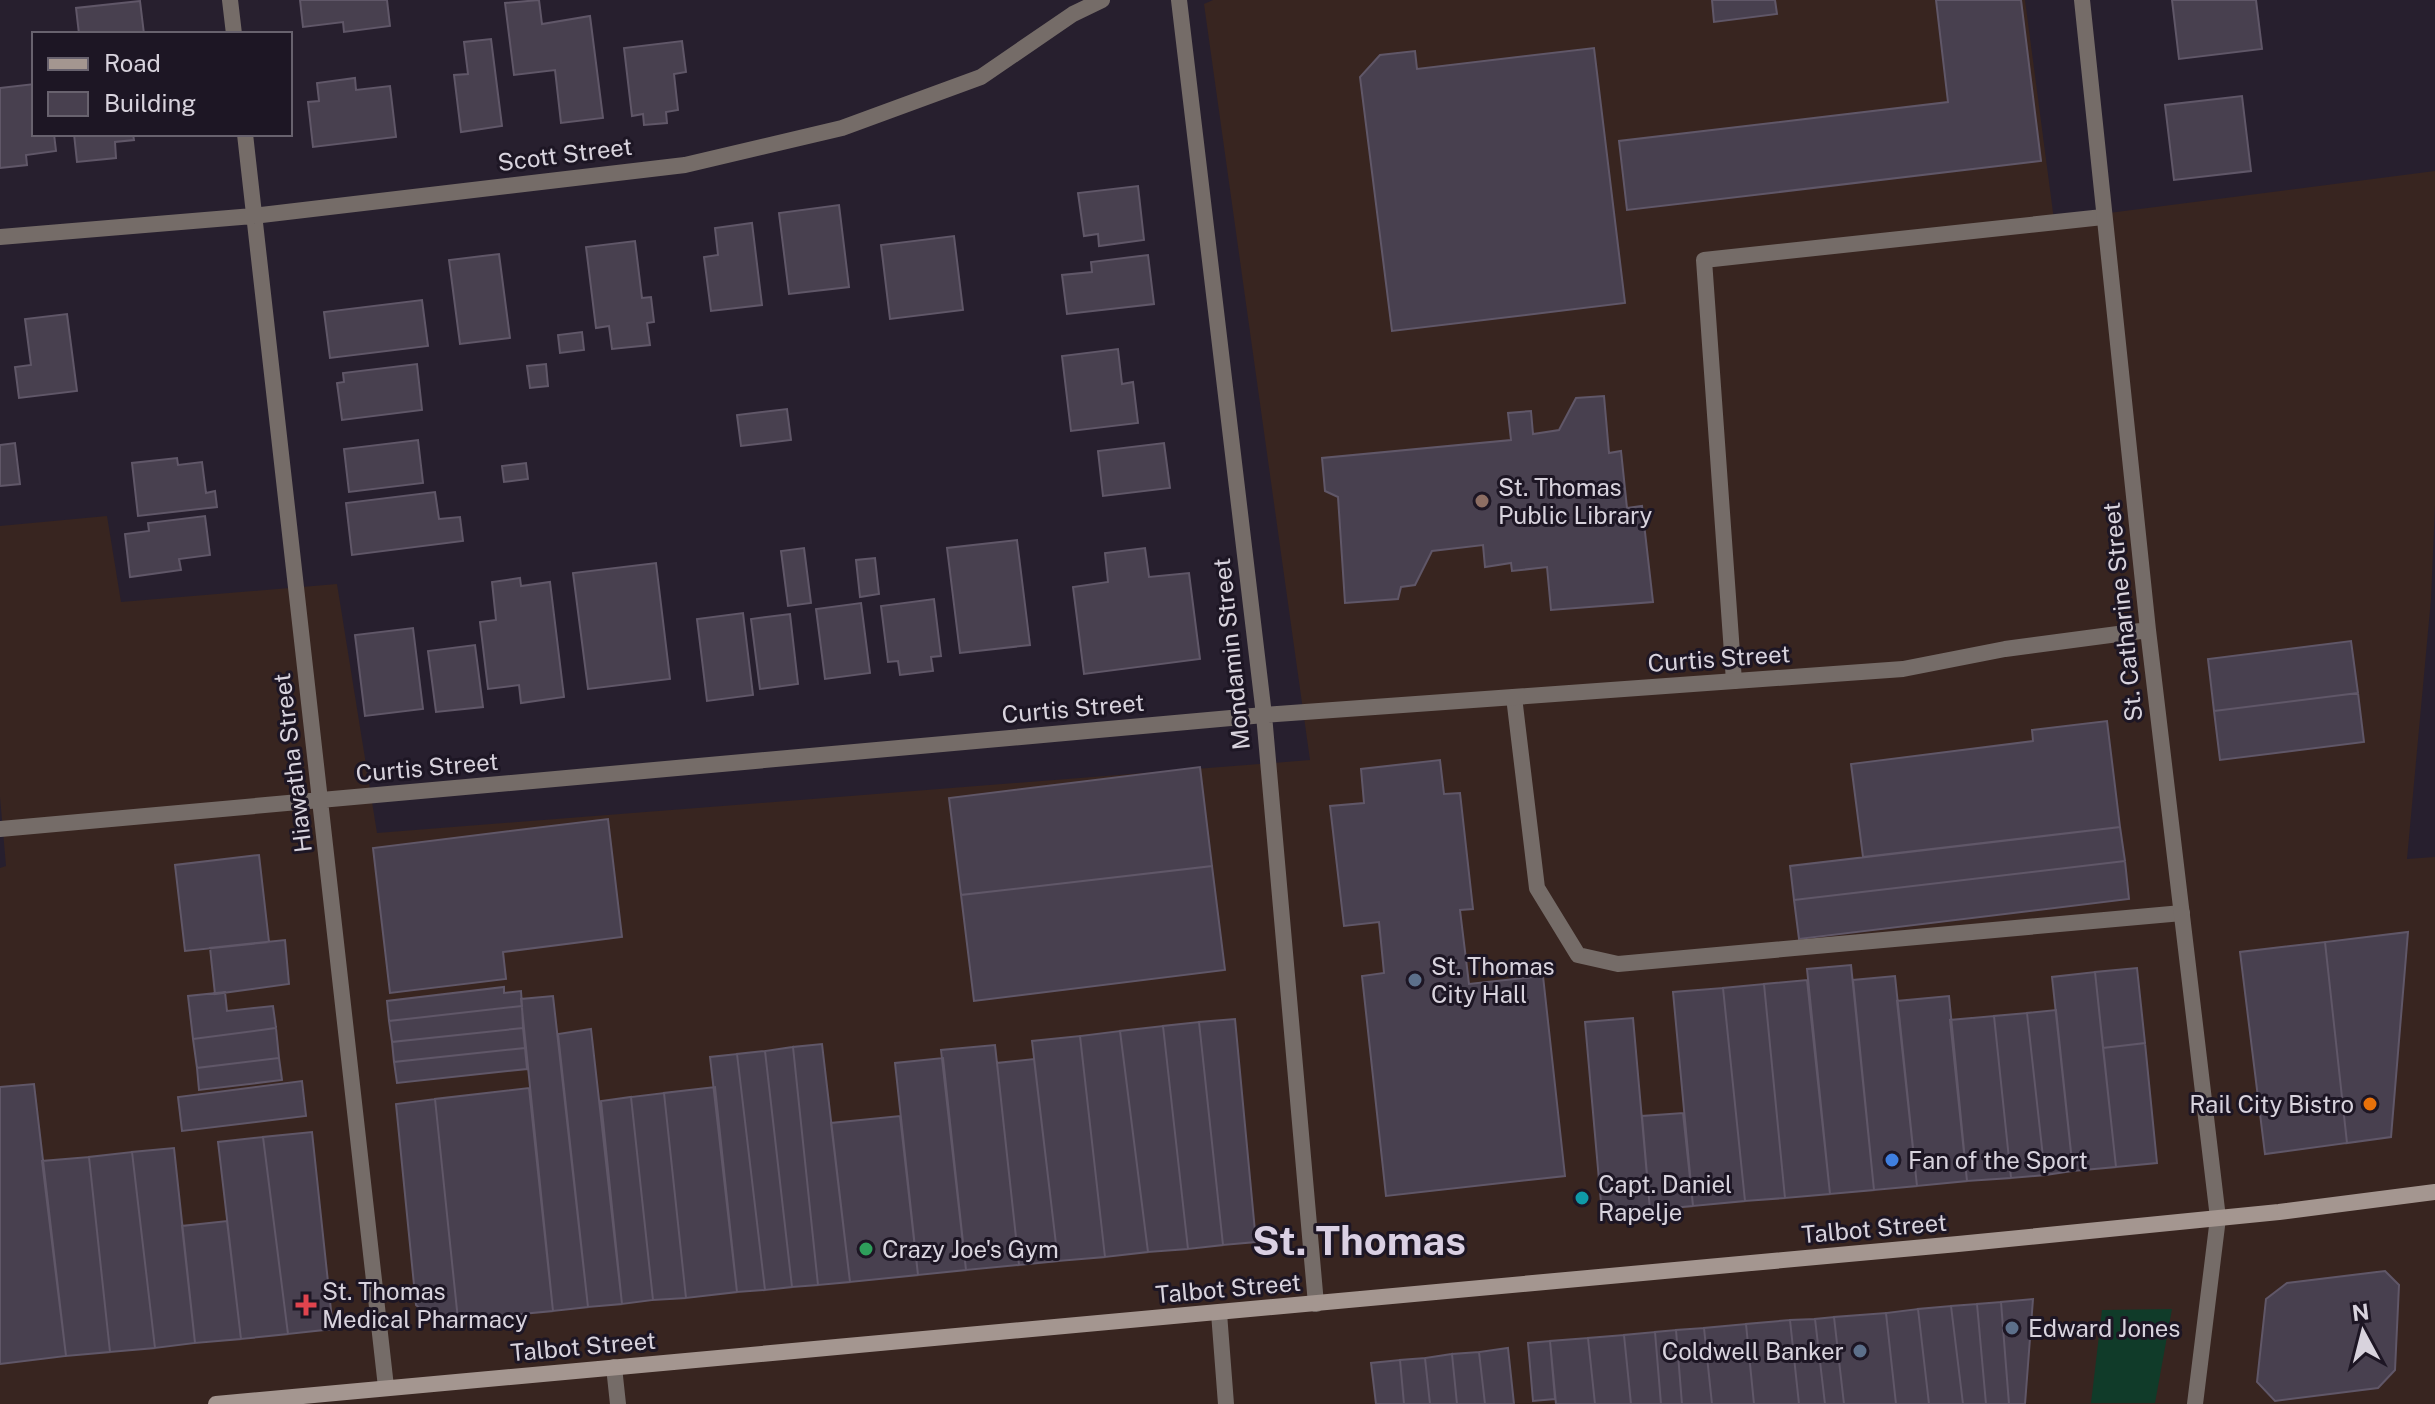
<svg xmlns="http://www.w3.org/2000/svg" width="2435" height="1404" viewBox="0 0 2435 1404" font-family="'Public Sans',sans-serif">
<rect width="100%" height="100%" fill="#271f2e"/>
<path fill="#382520" d="M1213 0H2025L2054 220 2435 171V506L2431 599 2407 859 2435 857V1404H0V868L6 866 0 797V526L107 516 121 602 337 584 377 833 1310 760 1204 4Z"/>
<path fill="#103b29" d="M2172 1309 2155 1403H2091L2102 1310Z"/>
<path fill="#48404f" stroke="#605768" stroke-width="2" d="M300 0H387L390 26 344 32 343 22 303 27Z
M539 0 542 24 590 16 603 118 561 123 555 70 514 75 505 3Z
M1712 0H1775L1777 14 1714 22Z
M1936 0H2021L2041 161 1627 210 1619 141 1948 102Z
M2172 0H2256L2262 49 2179 59Z
M140 1 144 34H79L76 8Z
M491 39 502 126 461 132 454 75 468 74 464 42Z
M682 41 686 72 674 74 678 110 666 112 667 123 644 125 643 114 632 116 624 48Z
M1594 48 1625 303 1392 331 1360 77 1380 55 1415 51 1417 69Z
M355 78 356 90 390 86 396 137 313 147 308 102 319 101 317 83Z
M34 84V134H54L56 151 26 155 27 165 0 168V88Z
M2242 96 2251 171 2174 180 2165 105Z
M74 134H133L134 140 115 142 116 158 77 162Z
M1138 186 1144 240 1099 246 1098 234 1084 236 1078 193Z
M839 205 849 287 789 294 779 213Z
M752 223 762 305 711 311 704 257 718 255 715 228Z
M954 236 963 310 890 319 881 245Z
M635 241 642 298 651 297 654 322 647 323 650 345 612 349 609 326 596 328 586 247Z
M499 254 510 338 460 344 449 260Z
M1148 255 1154 304 1067 314 1062 275 1092 272 1091 262Z
M422 300 428 346 330 358 324 312Z
M67 314 77 391 19 398 15 367 31 365 25 319Z
M582 332 584 350 560 353 558 335Z
M1118 349 1122 384 1133 382 1138 423 1071 431 1062 356Z
M417 364 422 410 342 420 337 383 344 382 343 373Z
M546 364 548 386 530 388 527 366Z
M1604 396 1609 453 1621 451 1627 508 1642 506 1653 602 1551 610 1547 567 1512 571 1511 563 1485 567 1483 545 1432 551 1415 585 1401 587 1398 599 1345 603 1338 497 1325 491 1322 458 1511 440 1508 413 1531 411 1533 434 1559 430 1576 398Z
M787 409 791 440 741 446 737 415Z
M418 440 423 483 349 492 344 449Z
M15 443 20 484 0 486V445Z
M1164 443 1170 488 1103 496 1098 451Z
M177 458 178 465 202 462 206 493 215 491 217 507 138 516 132 463Z
M526 463 528 479 504 482 502 466Z
M435 492 439 519 460 517 463 541 352 555 346 503Z
M205 516 210 555 179 559 181 570 130 577 125 534 149 531 148 523Z
M1017 540 1030 645 960 653 947 548Z
M804 548 811 603 788 606 781 551Z
M1145 548 1149 577 1189 573 1200 659 1084 674 1073 587 1108 582 1105 553Z
M875 558 879 594 860 597 856 560Z
M656 563 670 679 588 689 573 573Z
M520 578 521 586 550 582 564 697 521 703 519 685 488 689 480 622 496 620 492 582Z
M934 599 941 656 931 657 933 671 900 675 898 661 888 662 881 606Z
M861 603 870 673 825 679 816 609Z
M743 613 753 695 707 701 697 619Z
M790 614 798 684 760 689 751 619Z
M413 628 423 709 365 716 355 635Z
M2351 641 2358 693 2214 711 2208 659Z
M475 645 483 707 436 712 428 651Z
M2358 693 2364 742 2220 760 2214 711Z
M2107 721 2120 827 1863 857 1851 764 2033 741 2032 730Z
M1440 760 1444 794 1460 793 1473 909 1460 910 1469 984 1543 976 1565 1176 1386 1196 1362 976 1384 973 1379 922 1344 926 1330 806 1364 803 1361 769Z
M1200 767 1212 866 961 895 949 798Z
M608 819 622 937 503 952 506 979 390 993 373 848Z
M2120 827 2125 861 1794 900 1790 866Z
M259 855 269 942 185 951 175 865Z
M2125 861 2129 899 1799 939 1794 900Z
M1212 866 1225 970 974 1001 961 895Z
M2408 932 2391 1137 2347 1143 2325 942Z
M285 940 289 984 215 994 210 948Z
M2325 942 2347 1143 2265 1154 2240 952Z
M1851 965 1874 1190 1830 1194 1807 969Z
M2137 968 2145 1043 2103 1048 2095 972Z
M2095 972 2116 1167 2073 1171 2052 977Z
M1895 976 1917 1186 1874 1190 1853 980Z
M1807 980 1830 1194 1785 1198 1764 984Z
M1764 984 1785 1198 1745 1201 1723 988Z
M504 987V993L521 991 522 1006 389 1021 387 1001Z
M1723 988 1745 1201 1693 1206 1673 992Z
M225 992 227 1011 273 1006 276 1028 193 1039 188 996Z
M553 996 588 1307 553 1311 521 999Z
M1949 996 1967 1181 1917 1186 1897 1001Z
M522 1006 523 1028 392 1042 389 1021Z
M2056 1010 2073 1171 2045 1175 2027 1013Z
M2027 1013 2045 1175 2011 1178 1994 1016Z
M1994 1016 2011 1178 1967 1181 1950 1020Z
M1633 1018 1650 1210 1602 1214 1585 1022Z
M1235 1019 1256 1242 1223 1245 1199 1022Z
M1199 1022 1223 1245 1188 1249 1163 1026Z
M1163 1026 1188 1249 1148 1252 1120 1031Z
M276 1028 279 1058 197 1068 193 1039Z
M523 1028 525 1048 394 1062 392 1042Z
M591 1029 622 1304 588 1307 558 1034Z
M1120 1031 1148 1252 1105 1257 1080 1036Z
M1080 1036 1105 1257 1058 1261 1032 1041Z
M2145 1043 2157 1163 2116 1167 2103 1048Z
M822 1044 850 1282 818 1285 793 1047Z
M995 1045 1019 1265 966 1270 941 1050Z
M793 1047 818 1285 792 1287 765 1051Z
M525 1048 527 1069 397 1083 394 1062Z
M765 1051 792 1287 765 1290 737 1054Z
M737 1054 765 1290 737 1292 710 1057Z
M279 1058 282 1080 199 1090 197 1068Z
M943 1058 966 1270 918 1275 895 1063Z
M1034 1059 1058 1261 1019 1265 997 1063Z
M302 1081 306 1116 182 1131 178 1097Z
M34 1084 66 1356 0 1364V1087Z
M715 1087 737 1292 686 1298 664 1093Z
M529 1088 553 1311 458 1320 435 1099Z
M664 1093 686 1298 653 1300 631 1097Z
M631 1097 653 1300 622 1304 601 1101Z
M435 1099 458 1320 435 1322 416 1305 396 1104Z
M1683 1113 1693 1206 1650 1210 1642 1116Z
M900 1116 918 1275 850 1282 831 1123Z
M312 1132 333 1329 288 1334 263 1137Z
M263 1137 288 1334 241 1339 218 1142Z
M174 1148 195 1343 155 1348 132 1152Z
M132 1152 155 1348 110 1352 89 1157Z
M89 1157 110 1352 66 1356 42 1161Z
M227 1221 241 1339 195 1343 182 1226Z
M2385 1271 2399 1285 2395 1370 2378 1388 2275 1401 2257 1382 2266 1299 2287 1283Z
M2033 1299 2025 1404H2009L2001 1302Z
M2001 1302 2009 1404H1986L1977 1304Z
M1977 1304 1986 1404H1963L1951 1306Z
M1951 1306 1963 1404H1929L1918 1309Z
M1918 1309 1929 1404H1896L1886 1313Z
M1886 1313 1896 1404H1844L1834 1317Z
M1834 1317 1844 1404H1825L1815 1319Z
M1815 1319 1825 1404H1799L1790 1320Z
M1790 1320 1799 1404H1754L1746 1324Z
M1746 1324 1754 1404H1712L1704 1328Z
M1704 1328 1712 1404H1682L1676 1330Z
M1676 1330 1682 1404H1661L1655 1332Z
M1655 1332 1661 1404H1631L1624 1335Z
M1624 1335 1631 1404H1595L1588 1338Z
M1588 1338 1595 1404H1556L1550 1341Z
M1550 1341 1555 1399 1533 1401 1528 1343Z
M1508 1348 1514 1404H1485L1479 1352Z
M1479 1352 1485 1404H1457L1452 1354Z
M1452 1354 1457 1404H1430L1425 1358Z
M1425 1358 1430 1404H1404L1400 1360Z
M1400 1360 1404 1404H1376L1371 1363Z"/>
<g fill="none" stroke-linecap="round" stroke-linejoin="round">
<path stroke="#756c68" stroke-width="16" d="M1734 681 1704 260 2103 217
M1514 697 1537 888 1578 955 1618 964 2182 913
M614 1367 618 1404"/>
<path stroke="#756c68" stroke-width="16" d="M230 0 234 34
M1179 0 1264 715 1316 1304
M2082 0 2148 630 2218 1218
M245 134 386 1387
M0 237 253 216 685 165 842 128 981 77 1073 14 1102 0
M0 829 1264 715 1903 669 2005 649 2148 630
M1219 1313 1226 1404"/>
<path stroke="#756c68" stroke-width="16" d="M2195 1404 2218 1218"/>
<path stroke="#a49690" stroke-width="16" d="M216 1404 1958 1244 2279 1212 2435 1192"/>
</g>
<circle fill="#8d6e63" stroke="#1d1624" stroke-width="3" cx="1482" cy="501" r="8"/>
<g fill="#5c6f8a" stroke="#1d1624" stroke-width="3">
<circle cx="1415" cy="980" r="8"/>
<circle cx="2012" cy="1328" r="8"/>
<circle cx="1860" cy="1351" r="8"/>
</g>
<circle fill="#e8710a" stroke="#1d1624" stroke-width="3" cx="2370" cy="1104" r="8"/>
<circle fill="#3f7fe0" stroke="#1d1624" stroke-width="3" cx="1892" cy="1160" r="8"/>
<circle fill="#0f9aa8" stroke="#1d1624" stroke-width="3" cx="1582" cy="1198" r="8"/>
<circle fill="#2e9e5b" stroke="#1d1624" stroke-width="3" cx="866" cy="1249" r="8"/>
<path fill="#e0444e" stroke="#1d1624" stroke-width="3" d="M302 1293h8v8h8v8h-8v8h-8v-8h-8v-8h8z"/>
<g text-anchor="middle" dominant-baseline="central" stroke-width="6" stroke-linejoin="round" paint-order="stroke">
<g font-size="24" fill="#d8d3dd" stroke="#1d1624">
<text transform="translate(565 154) rotate(-7)">Scott Street</text>
<text transform="translate(2122 612) rotate(-96)">St. Catharine Street</text>
<text transform="translate(1231 654) rotate(-96)">Mondamin Street</text>
<text transform="translate(1719 658) rotate(-4)">Curtis Street</text>
<text transform="translate(1073 708) rotate(-5)">Curtis Street</text>
<text transform="translate(292 763) rotate(-97)">Hiawatha Street</text>
<text transform="translate(427 767) rotate(-5)">Curtis Street</text>
<text transform="translate(1874 1228) rotate(-5)">Talbot Street</text>
<text transform="translate(1228 1288) rotate(-5)">Talbot Street</text>
<text transform="translate(583 1346) rotate(-5)">Talbot Street</text>
</g>
<g font-size="24" fill="#d8d3dd" stroke="#1d1624" text-anchor="start">
<text x="1498" y="487">St. Thomas<tspan x="1498" dy="28">Public Library</tspan></text>
<text x="1431" y="966">St. Thomas<tspan x="1431" dy="28">City Hall</tspan></text>
<text x="2354" y="1104" text-anchor="end">Rail City Bistro</text>
<text x="1908" y="1160">Fan of the Sport</text>
<text x="1598" y="1184">Capt. Daniel<tspan x="1598" dy="28">Rapelje</tspan></text>
<text x="882" y="1249">Crazy Joe's Gym</text>
<text x="322" y="1291">St. Thomas<tspan x="322" dy="28">Medical Pharmacy</tspan></text>
<text x="2028" y="1328">Edward Jones</text>
<text x="1844" y="1351" text-anchor="end">Coldwell Banker</text>
</g>
<g font-size="40" font-weight="bold" fill="#dad0e3" stroke="#1d1624">
<text x="1359" y="1240">St. Thomas</text>
</g>
</g>
<rect x="32" y="32" width="260" height="104" fill="#1d1624" stroke="#68626e" stroke-width="2"/>
<rect x="48" y="58" width="40" height="12" fill="#a49690" stroke="#68626e" stroke-width="2"/>
<text x="104" y="72" font-size="24" fill="#d8d3dd">Road</text>
<rect x="48" y="92" width="40" height="24" fill="#48404f" stroke="#68626e" stroke-width="2"/>
<text x="104" y="112" font-size="24" fill="#d8d3dd">Building</text>
<g transform="translate(2363 1332) rotate(353)" stroke="#1d1624" stroke-width="6" paint-order="stroke">
<path d="M0-6L14 30L0 20L-14 30Z" fill="#d8d3dd"/>
<text y="-12" font-size="22" font-weight="bold" text-anchor="middle" fill="#d8d3dd">N</text>
</g>
</svg>
